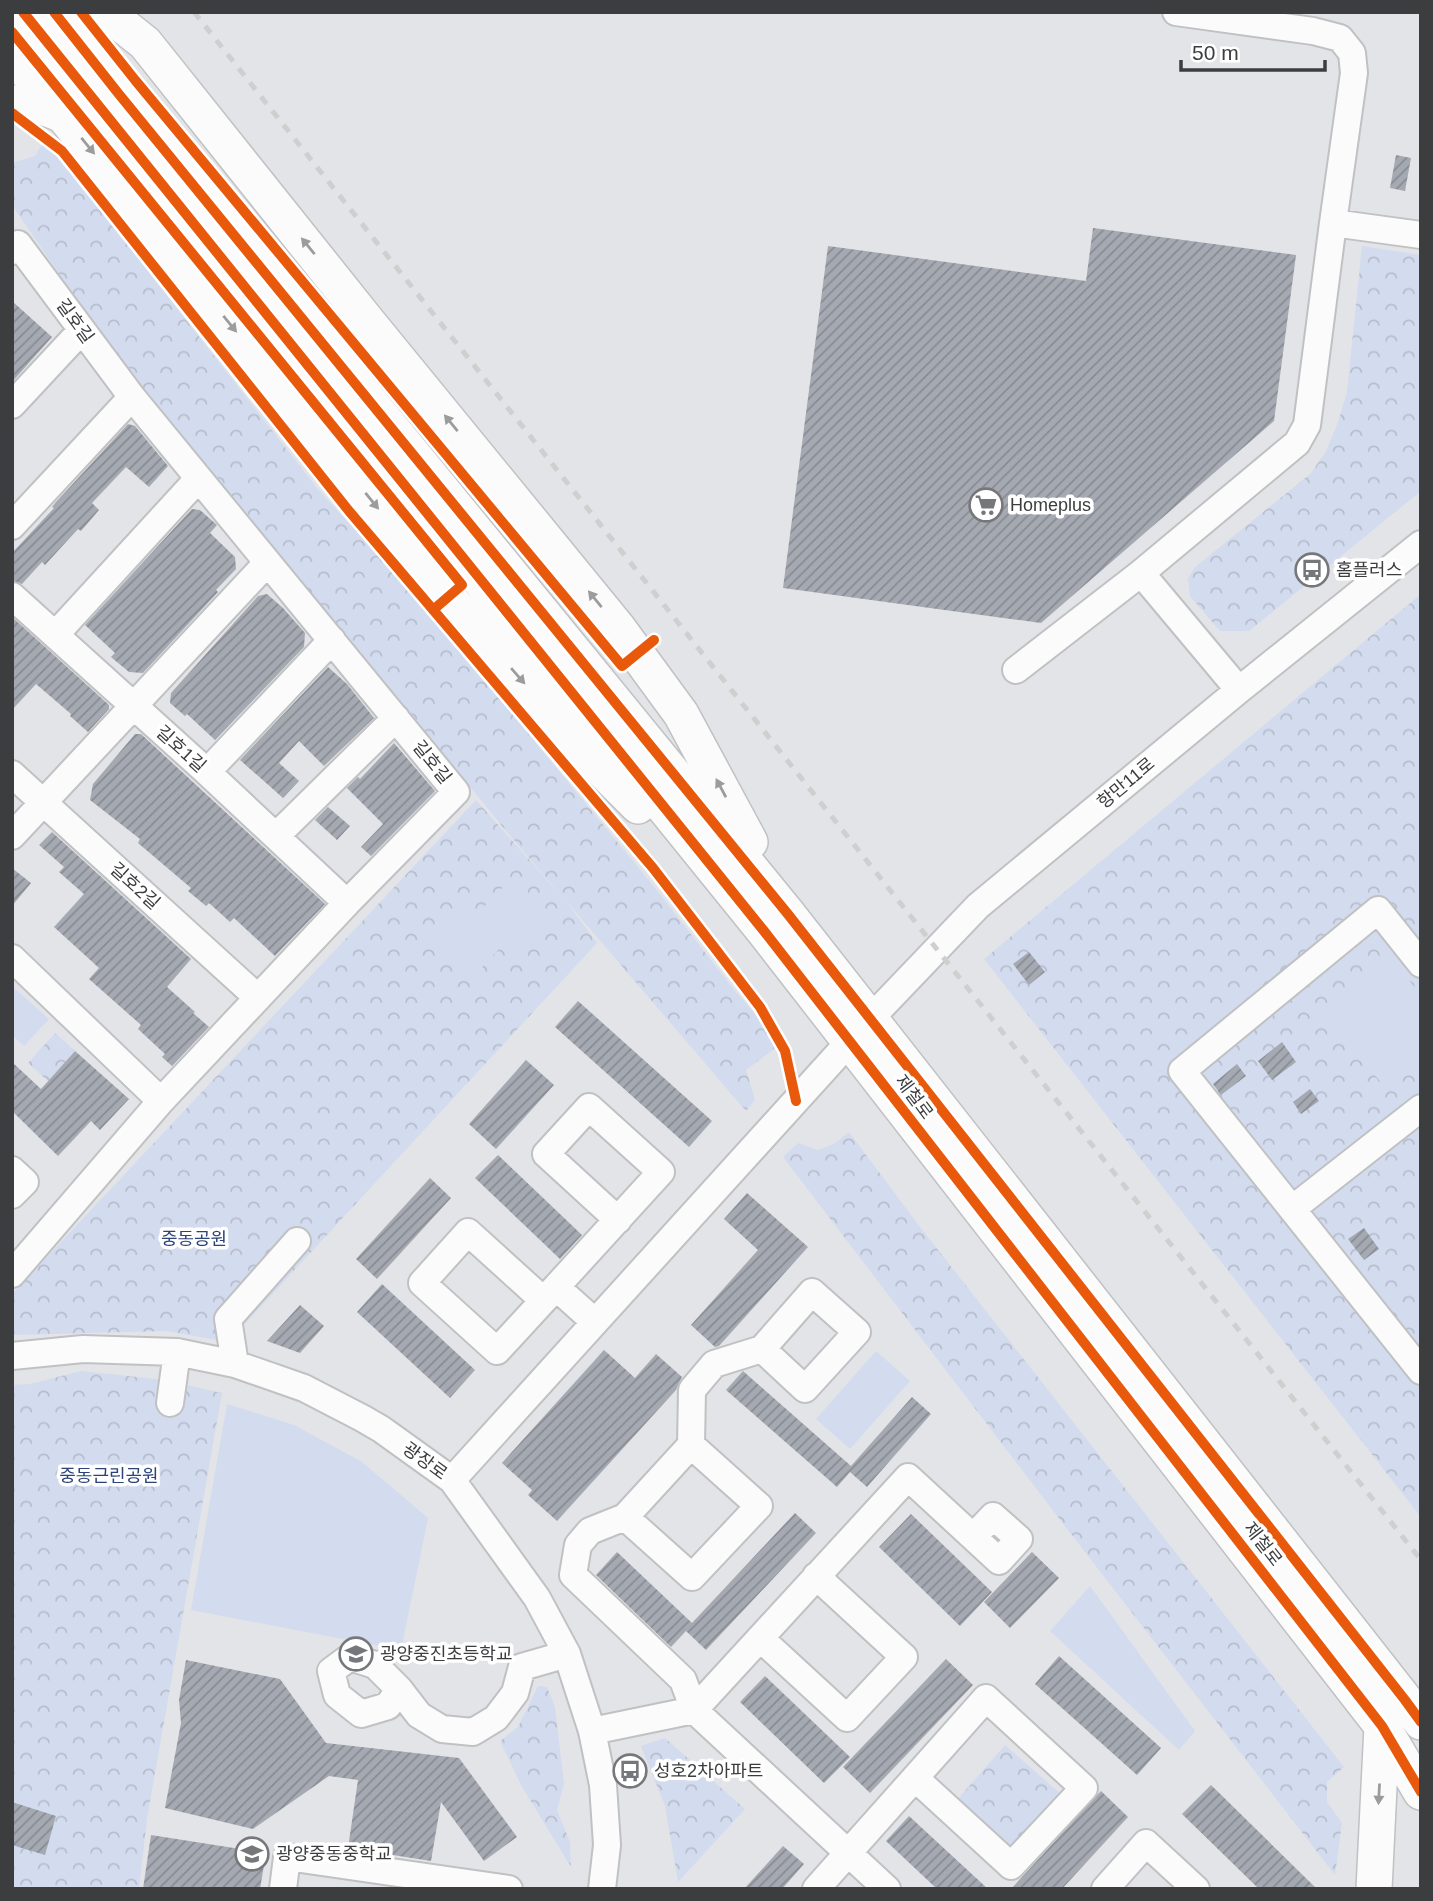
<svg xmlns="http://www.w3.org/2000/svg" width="1433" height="1901" viewBox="0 0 1433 1901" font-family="Arial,'Noto Sans KR',sans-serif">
<defs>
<pattern id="forest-crowns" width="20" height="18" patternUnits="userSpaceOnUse" patternTransform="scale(1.75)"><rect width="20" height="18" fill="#d3dbee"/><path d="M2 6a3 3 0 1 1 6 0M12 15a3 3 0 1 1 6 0" fill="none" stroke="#b6bdcd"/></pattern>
<pattern id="building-hatch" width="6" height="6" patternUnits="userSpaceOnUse" patternTransform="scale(1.75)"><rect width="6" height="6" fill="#a5a9b2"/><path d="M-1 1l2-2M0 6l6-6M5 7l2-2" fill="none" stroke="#888b92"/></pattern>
</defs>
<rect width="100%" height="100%" fill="#e3e4e7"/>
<path fill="url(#forest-crowns)" d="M45 139 317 488 414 595 652 884 735 991 771 1032 774 1049 746 1070 755 1100 746 1111 566 901 597 943 228 1342 167 1331 12 1335 14 1292 476 800 566 901 501 825 426 732 316 599 222 490 124 363 66 284 12 205V163L35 156Z
M1362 246 1421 255V491L1249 631H1220L1190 596 1188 579 1194 568 1310 474 1325 453 1337 425 1347 392Z
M1421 594V1517L984 959Z
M55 1033 75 1051 48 1081 28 1063Z
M849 1132 920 1227 1344 1767 1327 1782V1802L1342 1823 1335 1875 1061 1521 783 1157 798 1143 818 1150 834 1144Z
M81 1371 165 1380 222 1393 147 1819 139 1889H12V1385L30 1384Z
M538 1686 547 1687 555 1707 564 1784 557 1810 570 1842 571 1867 521 1785 500 1741 518 1727Z
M665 1738 745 1809 678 1882 665 1806 641 1746Z
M1005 1745 1062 1795 1013 1851 956 1801Z"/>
<path fill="#d3dbee" d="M507 883 551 926 521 957 477 914Z
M457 906 500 948 469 981 425 940Z
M1389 956 1421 995V1055L1383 1085 1322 1010Z
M12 986 49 1019 24 1046 12 1035Z
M876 1351 910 1381 850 1449 816 1419Z
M227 1404 294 1425 362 1462 428 1518 401 1650 191 1610Z
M1090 1586 1195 1731 1179 1750 1050 1631Z"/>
<path fill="url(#building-hatch)" d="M1396 155 1411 158 1405 191 1390 188Z
M1093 228 1296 255 1274 421 1041 623 783 588 828 246 1086 281Z
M12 301 52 337 12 382Z
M128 424 135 426 168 466 149 487 126 467 92 503 99 510 81 531 78 529 45 565 42 562 22 584 12 581V553L54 508 52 507 56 502Z
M192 509 200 510 217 525 210 533 235 557 236 569 216 590 218 592 143 673 129 672 111 657 115 653 85 625Z
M267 594 283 608 305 633 304 647 215 740 187 714 185 716 170 703 171 693 258 596Z
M12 617 109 705V709L88 732 70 716 71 714 36 684 12 710Z
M328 667 347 684 374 718 324 766 299 741 279 763 299 781 283 798 240 760Z
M135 734H141L325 904 275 956 234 918 230 922 209 903 206 906 188 891 191 888 138 843 140 839 90 800 93 784Z
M394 743 435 791 371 856 361 847 383 824 347 788 358 777 360 779Z
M328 807 350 826 337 840 315 820Z
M52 832 191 959 167 987 195 1012 193 1013 209 1027 172 1066 162 1057 165 1054 138 1029 141 1025 89 979 99 968 54 927 84 894 59 872 64 867 39 845Z
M12 868 31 883 12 906Z
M1029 952 1045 972 1029 985 1013 964Z
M578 1001 712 1121 689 1147 555 1027Z
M1282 1042 1296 1062 1272 1080 1258 1061Z
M75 1051 129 1099 100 1130 91 1121 58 1156 12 1111V1062L41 1089Z
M526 1060 554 1085 496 1149 469 1124Z
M1237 1064 1246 1076 1221 1095 1213 1084Z
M1310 1089 1319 1101 1301 1114 1293 1102Z
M498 1155 582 1235 560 1259 475 1178Z
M430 1178 451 1198 377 1279 356 1259Z
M747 1193 808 1247 719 1346 715 1347 691 1325 758 1250 724 1219Z
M1364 1228 1379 1249 1364 1260 1348 1239Z
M382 1284 475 1370 450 1398 357 1312Z
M300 1305 324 1326 300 1353 267 1341Z
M604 1350 635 1378 656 1354 682 1377 676 1390 557 1521 528 1495 532 1490 502 1463Z
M743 1371 851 1466 912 1397 931 1414 867 1487 850 1472 837 1487 726 1390Z
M795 1513 816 1533 706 1650 686 1631 671 1647 596 1575 617 1552 692 1623Z
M911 1514 992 1592 960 1626 879 1547Z
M1032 1552 1059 1578 1010 1628 984 1602Z
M1059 1656 1161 1748 1137 1775 1035 1684Z
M946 1659 973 1685 870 1793 843 1767Z
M186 1660 280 1679 326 1743 459 1758 517 1837 484 1861 441 1802 431 1861 348 1848 358 1780 329 1776 253 1829 165 1808 181 1723 179 1700Z
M765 1676 850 1757 824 1783 740 1702Z
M1211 1785 1317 1889H1259L1182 1814Z
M1101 1791 1128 1817 1062 1889H1011Z
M12 1802 56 1816 45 1855 12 1845Z
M909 1816 988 1889H937L886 1841Z
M151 1835 266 1853 260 1889H143Z
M783 1846 804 1864 782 1889H744Z"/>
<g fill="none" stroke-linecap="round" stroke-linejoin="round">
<defs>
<path id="minor" d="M1176 12 1313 31 1340 38 1352 53 1354 73 1333 223 1421 235
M12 251 18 244 132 397 456 792 347 903 161 1101 12 958
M12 405 81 331
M12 526 132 397
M1141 573 1239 690
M12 596 207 772 347 903
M55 635 198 479
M1016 670 1141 573 1297 443 1307 425 1333 223
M207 772 332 640
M12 774 258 998
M12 836 267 563
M276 836 396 718
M1421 964 1378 910 1182 1071 1421 1371
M12 1170 25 1182 12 1195
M1292 1209 1421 1108
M12 1274 161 1101
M556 1287 661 1172 589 1107 546 1154 618 1220
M543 1300 468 1232 422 1283 497 1351 556 1287 595 1322
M12 1356 83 1349 177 1352 235 1364 304 1388 362 1418 381 1429 452 1480 537 1598 567 1654 592 1731 603 1785 607 1845 602 1889
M235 1364 228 1319 297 1241
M170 1403 177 1352
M691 1445 692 1390 714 1364 762 1349 812 1292 857 1332 805 1389 762 1349
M452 1480 870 1019 978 906 1239 690 1421 544
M625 1517 692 1577 759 1506 691 1445 625 1517 590 1531 578 1545 573 1575 683 1680 694 1710 887 1889
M760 1638 847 1718 904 1657 816 1576
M399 1689 388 1706 361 1714 337 1695 331 1671 350 1657 375 1665 399 1689 419 1715 442 1729 473 1732 496 1718 515 1693 522 1667 567 1654
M592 1731 694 1710 908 1477 999 1561 1019 1539 993 1516 973 1537
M283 1889 287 1857 509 1889
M816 1889 986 1698 1084 1788 1011 1866 915 1778
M1105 1889 1146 1843 1196 1889"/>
<path id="major" d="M54 12 118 93 787 913 1405 1700 1421 1722
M106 12 145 43 367 321 618 628 681 714 750 842
M12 54 63 115
M12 103C31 102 46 108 63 115L448 597 595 763 638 806
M99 109 764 931 1382 1726 1421 1792
M1374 1889 1382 1726"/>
</defs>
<use href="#minor" stroke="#c0c1c3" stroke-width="30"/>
<use href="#major" stroke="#c0c1c3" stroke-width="38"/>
<use href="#minor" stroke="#fbfbfb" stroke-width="26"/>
<use href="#major" stroke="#fbfbfb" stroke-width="35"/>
<path stroke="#cfcfcf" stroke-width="5" stroke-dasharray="9 9" stroke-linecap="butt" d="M194 12 1421 1560"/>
<defs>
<path id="major-bridge" d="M23 12 99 109"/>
</defs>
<use href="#major-bridge" stroke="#c0c1c3" stroke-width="38" stroke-linecap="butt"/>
<use href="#major-bridge" stroke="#fbfbfb" stroke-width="35"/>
<defs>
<path id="cycleway" d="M23 12 764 931 1382 1726 1421 1792
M54 12 118 93 787 913 1405 1700 1421 1722
M81 12 135 80 622 666 654 640
M12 32 462 585 433 610
M12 113 62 151 349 511 653 868 714 947 760 1007 785 1051 796 1101"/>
</defs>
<use href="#cycleway" stroke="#fff" stroke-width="15"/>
<use href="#cycleway" stroke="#e8590c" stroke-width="10"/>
</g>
<defs><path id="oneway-solid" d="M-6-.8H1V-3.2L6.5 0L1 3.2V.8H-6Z" transform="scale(1.75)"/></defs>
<g fill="#9c9c9d">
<use href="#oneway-solid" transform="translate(88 146) rotate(51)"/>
<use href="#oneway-solid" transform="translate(308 246) rotate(-129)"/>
<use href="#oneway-solid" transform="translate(230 324) rotate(51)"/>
<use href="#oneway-solid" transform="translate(451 423) rotate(-129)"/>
<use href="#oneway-solid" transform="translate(372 501) rotate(51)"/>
<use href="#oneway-solid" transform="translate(595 599) rotate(-129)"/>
<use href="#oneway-solid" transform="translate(518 676) rotate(49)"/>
<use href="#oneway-solid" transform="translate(721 788) rotate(-118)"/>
<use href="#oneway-solid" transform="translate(1379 1794) rotate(93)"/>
</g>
<defs>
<symbol id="supermarket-ring" viewBox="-11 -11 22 22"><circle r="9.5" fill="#fff" stroke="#76777a" stroke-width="1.5"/><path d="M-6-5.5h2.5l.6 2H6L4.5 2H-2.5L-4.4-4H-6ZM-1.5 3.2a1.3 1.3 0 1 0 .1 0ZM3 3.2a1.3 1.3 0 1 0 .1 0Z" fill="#76777a"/></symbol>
<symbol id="bus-ring" viewBox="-11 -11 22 22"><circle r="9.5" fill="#fff" stroke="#76777a" stroke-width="1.5"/><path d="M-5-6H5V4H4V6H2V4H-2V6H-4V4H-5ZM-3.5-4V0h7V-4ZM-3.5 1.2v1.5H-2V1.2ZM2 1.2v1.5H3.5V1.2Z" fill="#76777a"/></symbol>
<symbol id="school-ring" viewBox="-11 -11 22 22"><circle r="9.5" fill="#fff" stroke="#76777a" stroke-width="1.5"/><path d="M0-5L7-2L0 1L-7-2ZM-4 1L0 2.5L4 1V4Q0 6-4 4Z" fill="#76777a"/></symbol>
</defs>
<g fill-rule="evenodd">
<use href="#supermarket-ring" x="967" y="486" width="38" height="38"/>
<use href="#bus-ring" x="1293" y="551" width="38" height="38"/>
<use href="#school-ring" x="337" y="1635" width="38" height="38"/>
<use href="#bus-ring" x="611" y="1752" width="38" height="38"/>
<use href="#school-ring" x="233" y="1835" width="38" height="38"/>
</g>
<g text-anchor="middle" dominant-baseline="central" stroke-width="7" stroke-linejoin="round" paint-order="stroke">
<g font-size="18" fill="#3c3d3f" stroke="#fff">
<text transform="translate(75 321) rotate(54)">길호길</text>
<text transform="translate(181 749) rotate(42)">길호1길</text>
<text transform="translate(432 762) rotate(51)">길호길</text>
<text transform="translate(1126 783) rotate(-40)">항만11로</text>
<text transform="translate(135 886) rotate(42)">길호2길</text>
<text transform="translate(914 1097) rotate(53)">제철로</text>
<text transform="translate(425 1461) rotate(36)">광장로</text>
<text transform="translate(1263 1544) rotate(52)">제철로</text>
</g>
<g font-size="18" fill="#3c3d3f" stroke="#fff" text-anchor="start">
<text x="1010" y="505">Homeplus</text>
<text x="1336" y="570">홈플러스</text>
<text x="380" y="1654">광양중진초등학교</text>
<text x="654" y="1771">성호2차아파트</text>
<text x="276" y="1854">광양중동중학교</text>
</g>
<g font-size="18" fill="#2c4379" stroke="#fff">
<text x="194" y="1239">중동공원</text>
<text x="109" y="1476">중동근린공원</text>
</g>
</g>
<rect width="1433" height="1901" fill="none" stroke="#3c3d3f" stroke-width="28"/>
<path d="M1181 60v10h144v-10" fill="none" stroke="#3c3d3f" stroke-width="3.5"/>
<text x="1192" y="60" font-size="21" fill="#3c3d3f" stroke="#ffffff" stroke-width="5" paint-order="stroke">50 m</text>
</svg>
